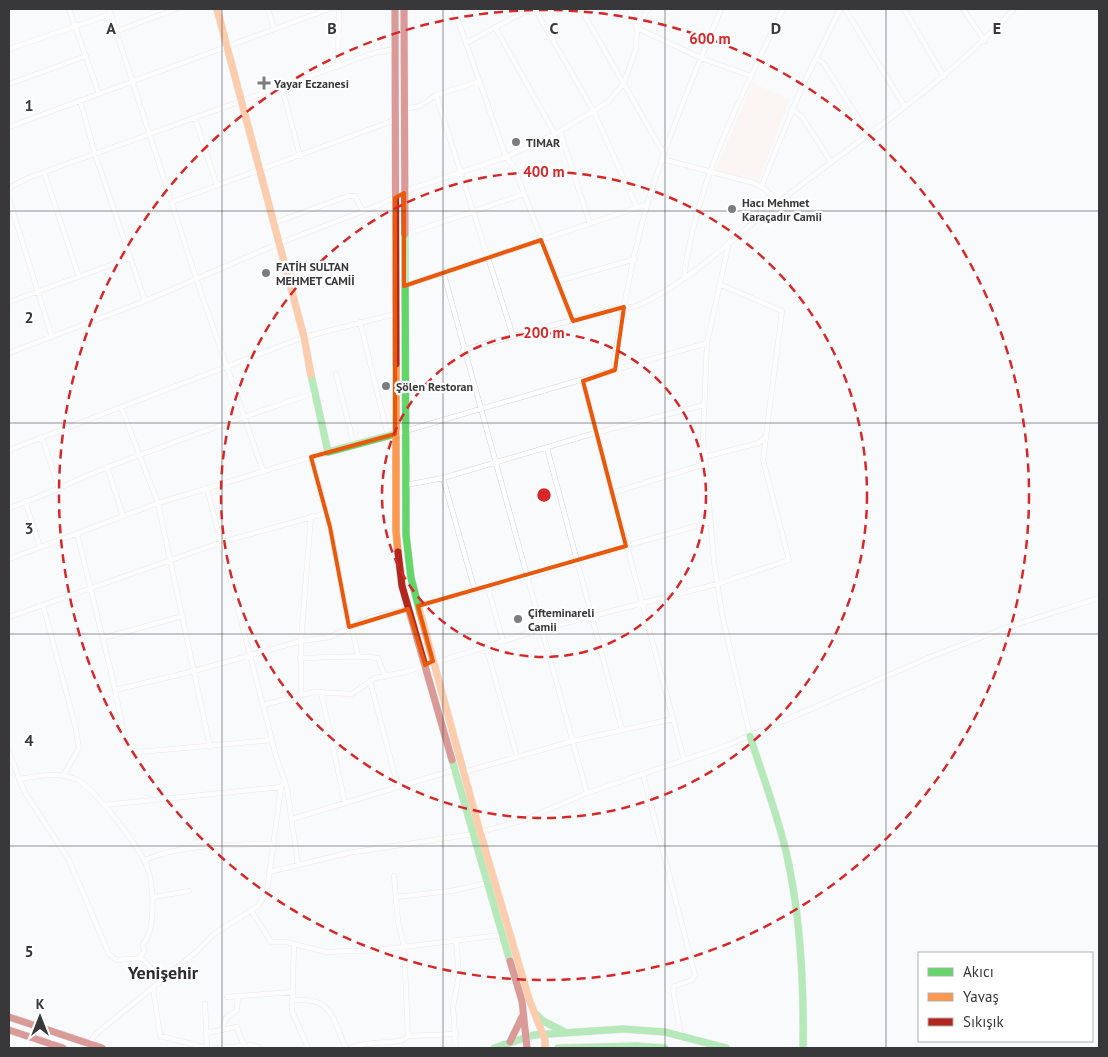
<svg xmlns="http://www.w3.org/2000/svg" width="1108" height="1057" viewBox="0 0 1108 1057" font-family="'PT Sans',sans-serif">
<rect width="100%" height="100%" fill="#f9fafc"/>
<path fill="#fcf2ea" d="M752 83 790 99 759 180 755 181 717 173 716 169Z"/>
<g fill="none" stroke-linecap="round" stroke-linejoin="round">
<defs>
<path id="street" d="M69 9 99 94
M109 9 196 278 263 471
M268 9 274 29
M454 9 506 157 514 167 573 321
M535 9 594 112 637 208
M581 9 664 154
M648 9 637 28 701 58 751 76
M845 9 905 107
M904 9 944 77
M963 9 985 41
M495 27 555 134
M117 31 176 9
M466 43 530 9
M9 49 111 14
M816 58 824 64 868 134
M338 67 339 9
M9 84 86 56
M282 88 300 156
M436 95 513 336
M80 100 95 154 145 301
M403 109 420 106 436 95 480 81
M792 109 802 117 831 162
M195 118 217 186
M9 127 329 9
M560 131 590 224
M662 159 754 183 765 189 778 203
M44 172 79 277
M761 187 801 89 840 9
M9 188 28 178 374 53 395 49
M9 199 52 337
M172 202 395 120
M274 223 348 196H355L363 211
M404 235 524 194
M729 242 707 343 703 436 714 562 722 614 750 736
M443 271 587 793
M684 277C696 181 742 95 783 9
M558 281 635 259
M404 286 648 204
M9 302 130 258
M360 322 388 436
M463 350 613 309C621 307 631 309 639 305 693 280 738 233 785 197 864 136 947 82 1014 9
M9 353 145 301 280 243 379 205 414 188 506 157 555 134 608 102 624 83 636 48 637 28 629 9
M615 370 614 361C626 295 637 228 660 165 678 112 700 60 721 9
M336 374 354 445
M583 381 684 760
M121 407 158 503 210 747
M395 434 707 343
M42 437 59 489
M547 448 622 730
M9 450 304 337 395 314
M311 457 330 527 349 627
M704 457 759 443 764 438
M107 467 123 516
M443 478 475 591
M406 485 443 478 595 433 704 405
M207 488 276 756 287 788 298 865
M612 493 705 464
M25 501 40 547
M9 508C43 497 75 480 108 467 176 441 245 416 314 393
M77 533 112 676 126 744 130 750 139 752 272 740
M9 559 158 503 328 452
M488 588 503 641
M43 605 75 725 79 748 63 776
M418 606 576 563 626 546 710 522
M9 617 222 542 327 513
M352 627 358 657
M103 638 183 616
M486 646 517 757
M300 658C323 658 358 654 378 658L385 677
M370 681 398 787
M115 690 194 671 301 641 330 637 370 618 408 609
M321 692 345 803
M301 694V641L311 516
M263 705 314 692 352 694 375 678 405 672 542 629 717 584 789 560 763 460 782 311 719 284
M9 752 24 791 69 860 109 954 117 960 141 958 162 979
M464 772 573 741 673 719
M643 774 695 975 692 980 675 986 673 989 681 1036
M19 779C38 776 61 771 79 781 96 791 134 841 144 860 154 878 157 929 143 944L144 952 138 958
M104 805 281 787
M292 819 454 770
M145 860C181 844 232 845 272 844
M269 872 348 853 473 834 524 820 587 793 728 745 928 658 1005 628 1099 598
M394 876 398 922 404 946 408 1036
M153 897 189 891
M396 897 451 891 487 883
M251 910 271 942H286L326 952 378 950 502 935
M456 940 459 975 453 1007 456 1048
M294 945 292 1011 308 1048
M153 988 160 1036 208 1048
M227 997 293 992
M292 1000C333 997 331 1016 346 1048
M205 1004 207 1047
M222 1029 226 1018 237 1010 238 996
M206 1033 237 1027 244 1046
M32 1048 34 1039
M86 1048 96 1034 195 953 214 934 258 906 267 891 281 787 285 781
M218 1048 253 1045 260 1048
M350 1048 364 1044 401 1041 408 1036 456 1034"/>
<path id="fast" d="M405 234 406 535 411 578 420 612
M311 375 328 452 395 434
M750 736C762 775 778 815 787 856 801 919 804 983 803 1048
M452 760 510 961
M537 1015 543 1021 563 1031
M494 1048 534 1035 623 1029 665 1032 726 1048
M558 1048 636 1046 665 1048"/>
<path id="slow" d="M217 9 304 337 311 375
M396 364V531L398 552
M420 612 480 832 529 999 545 1040V1048"/>
<path id="jam" d="M395 9 396 364
M404 9 405 234
M398 552 402 586 452 760
M510 961 522 1001 527 1048
M9 1017 102 1048
M9 1030 63 1048
M510 1042 522 1017"/>
</defs>
<use href="#street" stroke="#d6d6d7" stroke-width="5.5"/>
<use href="#fast" stroke="#d6d6d7" stroke-width="8"/>
<use href="#slow" stroke="#d6d6d7" stroke-width="8"/>
<use href="#jam" stroke="#d6d6d7" stroke-width="8"/>
<use href="#street" stroke="#fefeff" stroke-width="4.5"/>
<use href="#fast" stroke="#63d668" stroke-width="7"/>
<use href="#slow" stroke="#ff974d" stroke-width="7"/>
<use href="#jam" stroke="#b3261e" stroke-width="7"/>
</g>
<path d="M0 0H1108V1057H0ZM404 193V286L541 240 573 321 624 307 615 370 583 381 626 546 418 606 433 661 425 665 408 609 349 627 330 527 311 457 395 434V198Z" fill="#f9fafc" fill-opacity=".55" fill-rule="evenodd"/>
<path fill="none" stroke="#e8590c" stroke-width="4" stroke-linejoin="round" d="M404 193V286L541 240 573 321 624 307 615 370 583 381 626 546 418 606 433 661 425 665 408 609 349 627 330 527 311 457 395 434V198Z"/>
<path fill="none" stroke="#38383a" stroke-width="1" stroke-opacity="0.55" d="M222 9V1048M443 9V1048M665 9V1048M886 9V1048M9 211H1099M9 423H1099M9 634H1099M9 846H1099"/>
<g fill="none" stroke="#d62828" stroke-width="2.5" stroke-dasharray="9 6">
<circle cx="544" cy="495" r="162"/>
<circle cx="544" cy="495" r="323"/>
<circle cx="544" cy="495" r="485"/>
</g>
<g fill="#7c7c7e" stroke="#fff" stroke-width="2">
<path d="M261.5 75.5h5v5h5v5h-5v5h-5v-5h-5v-5h5z"/>
<circle cx="516" cy="142" r="5"/>
<circle cx="732" cy="209" r="5"/>
<circle cx="266" cy="273" r="5"/>
<circle cx="386" cy="386" r="5"/>
<circle cx="518" cy="619" r="5"/>
</g>
<g text-anchor="middle" dominant-baseline="central" stroke-width="4.5" stroke-linejoin="round" paint-order="stroke">
<g font-size="12" font-weight="bold" fill="#38383a" stroke="#fff" text-anchor="start">
<text x="274" y="83">Yayar Eczanesi</text>
<text x="526" y="142">TIMAR</text>
<text x="742" y="202">Hacı Mehmet<tspan x="742" dy="14">Karaçadır Camii</tspan></text>
<text x="276" y="266">FATİH SULTAN<tspan x="276" dy="14">MEHMET CAMİİ</tspan></text>
<text x="396" y="386">Şölen Restoran</text>
<text x="528" y="612">Çifteminareli<tspan x="528" dy="14">Camii</tspan></text>
</g>
<g font-size="18" font-weight="bold" fill="#2c2c30" stroke="#fff">
<text x="163" y="972">Yenişehir</text>
</g>
</g>
<g font-size="16" text-anchor="middle" font-weight="bold" fill="#38383a" stroke="#fff" stroke-width="4.5" stroke-linejoin="round" paint-order="stroke">
<text x="111" y="34">A</text>
<text x="332" y="34">B</text>
<text x="554" y="34">C</text>
<text x="776" y="34">D</text>
<text x="997" y="34">E</text>
<text x="29" y="111">1</text>
<text x="29" y="323">2</text>
<text x="29" y="534">3</text>
<text x="29" y="746">4</text>
<text x="29" y="957">5</text>
</g>
<circle cx="544" cy="495" r="8" fill="#d62828" stroke="#fff" stroke-width="2.5"/>
<g font-size="15" text-anchor="middle" font-weight="bold" fill="#d62828" stroke="#fff" stroke-width="4.5" stroke-linejoin="round" paint-order="stroke">
<text x="710" y="44">600 m</text>
<text x="544" y="177">400 m</text>
<text x="544" y="338">200 m</text>
</g>
<rect width="1108" height="1057" fill="none" stroke="#38383a" stroke-width="20"/>
<rect x="918" y="952" width="175" height="90" fill="#ffffff" stroke="#afafb0"/>
<rect x="928" y="968" width="25" height="8" fill="#63d668" stroke="#afafb0"/>
<text x="963" y="977" font-size="15" fill="#38383a">Akıcı</text>
<rect x="928" y="993" width="25" height="8" fill="#ff974d" stroke="#afafb0"/>
<text x="963" y="1002" font-size="15" fill="#38383a">Yavaş</text>
<rect x="928" y="1018" width="25" height="8" fill="#b3261e" stroke="#afafb0"/>
<text x="963" y="1027" font-size="15" fill="#38383a">Sıkışık</text>
<g transform="translate(40 1017)" stroke="#ffffff" stroke-width="4" paint-order="stroke">
<path d="M0-4L9 19L0 12L-9 19Z" fill="#38383a"/>
<text y="-8" font-size="14" font-weight="bold" text-anchor="middle" fill="#38383a">K</text>
</g>
</svg>
